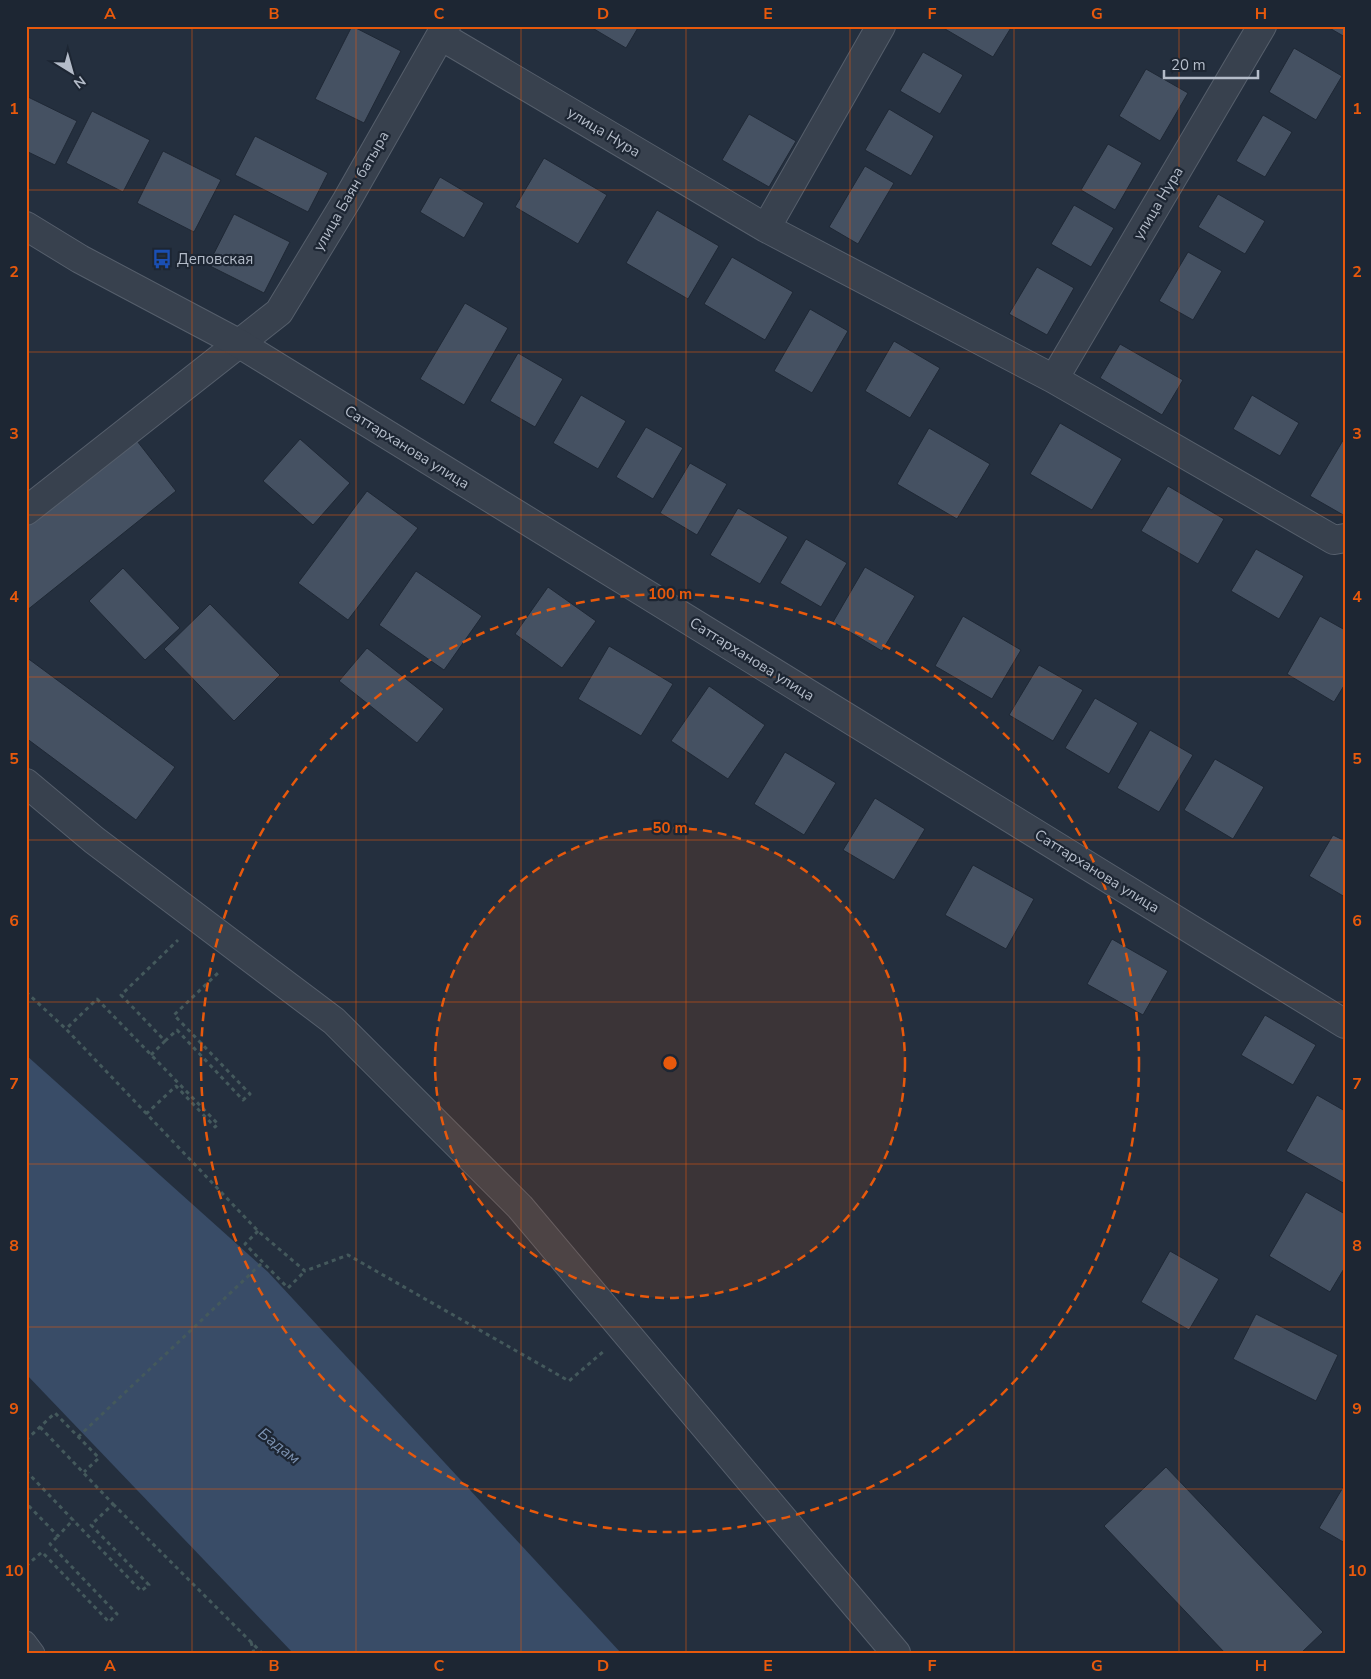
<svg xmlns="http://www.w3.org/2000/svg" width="1371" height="1679" viewBox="0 0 1371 1679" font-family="'Nunito Sans',sans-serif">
<rect width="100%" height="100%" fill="#242f3e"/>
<path fill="#394c67" d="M26 1055 268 1272 621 1653H293L26 1374Z"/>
<path fill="#455162" stroke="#1f2835" d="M352 26 401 51 364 123 315 99Z
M589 26H639L626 48Z
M940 26H1012L993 57Z
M1326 26H1345V37Z
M1294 48 1342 76 1316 120 1269 92Z
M923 52 963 75 940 114 900 91Z
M1146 69 1188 93 1160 141 1119 116Z
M26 96 77 121 55 165 26 151Z
M889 109 934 136 911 176 865 150Z
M92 111 150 140 123 192 66 163Z
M749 114 796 141 769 187 722 160Z
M1263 115 1292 132 1265 177 1236 161Z
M255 136 328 173 308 212 235 175Z
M1108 144 1142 163 1115 210 1081 190Z
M163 151 221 180 194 232 137 203Z
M544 158 607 195 578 244 515 207Z
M865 166 894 183 858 244 829 227Z
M440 177 484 203 464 238 420 212Z
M1218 194 1265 221 1245 254 1198 227Z
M1074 205 1114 228 1091 267 1051 244Z
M657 210 719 246 688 299 626 263Z
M234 214 290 242 264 293 208 265Z
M1188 252 1222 271 1193 320 1159 301Z
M732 257 793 292 765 340 704 304Z
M1037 267 1074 288 1047 335 1009 314Z
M465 303 508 328 464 405 420 379Z
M810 309 848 331 812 393 774 371Z
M894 341 940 368 910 418 865 391Z
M1120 344 1183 380 1162 415 1100 378Z
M518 353 563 379 535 427 490 401Z
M581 395 626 421 598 469 553 443Z
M1252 395 1299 423 1280 456 1233 429Z
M1060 423 1122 459 1092 510 1030 474Z
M646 427 683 448 653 499 616 477Z
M929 428 990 464 957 519 897 484Z
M134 437 176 491 26 611V523Z
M1345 437V516L1310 496Z
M300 439 350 483 313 525 263 481Z
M690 463 727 484 697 535 660 513Z
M1168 486 1224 519 1198 564 1141 531Z
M367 491 418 528 348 620 298 583Z
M738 508 788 537 760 584 710 555Z
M806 539 847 563 821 607 780 583Z
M1256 549 1304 576 1279 619 1231 591Z
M865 567 915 596 882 651 833 622Z
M123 568 180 628 145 660 89 601Z
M416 571 482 616 444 670 379 625Z
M548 587 596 621 562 668 515 634Z
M210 604 280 675 234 721 164 649Z
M963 616 1021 650 992 699 935 666Z
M1320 616 1345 630V684L1334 702 1287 674Z
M609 646 673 684 641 736 578 699Z
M367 648 444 709 417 743 339 681Z
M26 657 175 767 136 820 26 738Z
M1039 665 1083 690 1053 741 1009 715Z
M709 686 765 725 728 779 671 741Z
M1095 698 1138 723 1109 774 1065 748Z
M1150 730 1193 755 1159 812 1117 788Z
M785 752 836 783 804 835 754 804Z
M1215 759 1264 787 1233 839 1184 810Z
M875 798 925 829 894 880 843 850Z
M1333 835 1345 841V897L1309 876Z
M973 865 1034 899 1006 949 945 915Z
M1112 939 1168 971 1143 1015 1087 984Z
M1265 1015 1316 1045 1293 1085 1241 1055Z
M1317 1095 1345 1111V1184L1286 1151Z
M1306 1192 1345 1214V1267L1330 1292 1269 1256Z
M1170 1251 1219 1279 1189 1330 1141 1302Z
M1256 1314 1338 1355 1316 1401 1233 1359Z
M1166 1467 1323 1632 1301 1653H1225L1104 1526Z
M1345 1484V1543L1319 1528Z"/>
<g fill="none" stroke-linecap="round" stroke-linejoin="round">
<defs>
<path id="service" d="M26 1641 35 1653"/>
<path id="minor" d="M441 36 766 228 1054 379 1334 540 1345 538
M766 228 881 26
M1054 379 1262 26
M26 511 279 312 347 200 446 26
M26 783 94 840 334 1021 520 1207 896 1653"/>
<path id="tertiary" d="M26 226 80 259 240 344 1345 1024"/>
</defs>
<use href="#service" stroke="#565f6c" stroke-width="21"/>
<use href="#minor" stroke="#565f6c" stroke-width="30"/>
<use href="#tertiary" stroke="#565f6c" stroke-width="30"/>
<path stroke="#44595c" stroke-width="3" stroke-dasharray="4 4" stroke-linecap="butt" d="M26 992 66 1029
M165 1041 177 1030 243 1100 250 1094 174 1015 220 971
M151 1055 165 1041 121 995 178 940
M146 1114 176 1086 215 1127 218 1124 97 999 66 1029 258 1231 305 1271 348 1255 569 1381 604 1351
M258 1231 245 1244 288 1288 305 1271
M40 1427 113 1504 91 1525 149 1585 141 1591 73 1520
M78 1437 263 1262
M26 1440 55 1413 99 1458 84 1472
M26 1471 73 1520 58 1536 26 1503
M113 1504 262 1653
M26 1566 42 1552 109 1622 117 1614 50 1544 58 1536
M251 1642 254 1653"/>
<use href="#service" stroke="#38414e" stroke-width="19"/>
<use href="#minor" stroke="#38414e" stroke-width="28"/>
<use href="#tertiary" stroke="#38414e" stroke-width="28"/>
</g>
<path fill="none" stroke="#e8590c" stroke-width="1" stroke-opacity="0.55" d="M192 26V1653M356 26V1653M521 26V1653M686 26V1653M850 26V1653M1014 26V1653M1179 26V1653M26 190H1345M26 352H1345M26 515H1345M26 677H1345M26 840H1345M26 1002H1345M26 1164H1345M26 1327H1345M26 1489H1345"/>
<circle cx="670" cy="1063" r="235" fill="#e8590c" fill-opacity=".12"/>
<g fill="none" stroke="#e8590c" stroke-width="2.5" stroke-dasharray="9 6">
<circle cx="670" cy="1063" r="235"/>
<circle cx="670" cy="1063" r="469"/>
</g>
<defs>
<symbol id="bus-bare" viewBox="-9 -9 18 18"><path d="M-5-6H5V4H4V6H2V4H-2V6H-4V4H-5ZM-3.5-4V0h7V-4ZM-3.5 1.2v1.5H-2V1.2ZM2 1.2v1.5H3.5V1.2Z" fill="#1a4fb4" stroke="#1d2633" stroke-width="2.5" paint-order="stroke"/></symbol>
</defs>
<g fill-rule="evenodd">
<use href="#bus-bare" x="148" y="245" width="28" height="28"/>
</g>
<g text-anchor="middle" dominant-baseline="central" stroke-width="4.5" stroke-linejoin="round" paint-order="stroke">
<g font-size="15" fill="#b4bcc9" stroke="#1d2633">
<text transform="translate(604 132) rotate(31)">улица Нура</text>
<text transform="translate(351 191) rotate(-60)">улица Баян батыра</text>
<text transform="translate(1158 203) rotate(-59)">улица Нура</text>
<text transform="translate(407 447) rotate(32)">Саттарханова улица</text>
<text transform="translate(752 659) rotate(32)">Саттарханова улица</text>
<text transform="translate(1097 871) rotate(32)">Саттарханова улица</text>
</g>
<g font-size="15" fill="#b4bcc9" stroke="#1d2633" text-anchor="start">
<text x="177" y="259">Деповская</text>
</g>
<g font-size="16" font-style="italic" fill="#7c92b1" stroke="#1d2633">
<text transform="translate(279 1446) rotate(38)">Бадам</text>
</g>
</g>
<circle cx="670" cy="1063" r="8" fill="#e8590c" stroke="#1d2633" stroke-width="2.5"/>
<g font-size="15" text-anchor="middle" font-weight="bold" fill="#e8590c" stroke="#1d2633" stroke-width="4.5" stroke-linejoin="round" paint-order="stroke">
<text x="670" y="599">100 m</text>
<text x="670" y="833">50 m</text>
</g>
<rect width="1371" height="1679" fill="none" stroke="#1d2633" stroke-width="55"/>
<g transform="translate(72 72) rotate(143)" stroke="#1d2633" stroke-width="4" paint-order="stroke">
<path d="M0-4L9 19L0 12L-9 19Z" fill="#b4bcc9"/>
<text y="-8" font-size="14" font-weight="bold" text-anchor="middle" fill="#b4bcc9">N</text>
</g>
<path d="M1164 70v8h94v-8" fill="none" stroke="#b4bcc9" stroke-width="2.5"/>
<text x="1171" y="70" font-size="15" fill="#b4bcc9" stroke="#1d2633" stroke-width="4" paint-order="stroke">20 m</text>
<rect x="28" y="28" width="1316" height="1624" fill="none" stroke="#e8590c" stroke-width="2"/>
<g font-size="16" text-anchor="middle" font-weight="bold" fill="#e8590c">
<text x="110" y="19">A</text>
<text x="274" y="19">B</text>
<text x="439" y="19">C</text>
<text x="603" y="19">D</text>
<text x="768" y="19">E</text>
<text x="932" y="19">F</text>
<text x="1097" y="19">G</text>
<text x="1261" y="19">H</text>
<text x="14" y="114">1</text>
<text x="1357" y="114">1</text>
<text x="14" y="277">2</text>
<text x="1357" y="277">2</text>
<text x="14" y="439">3</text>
<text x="1357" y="439">3</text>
<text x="14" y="602">4</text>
<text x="1357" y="602">4</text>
<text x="14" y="764">5</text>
<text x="1357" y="764">5</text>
<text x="14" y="926">6</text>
<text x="1357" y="926">6</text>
<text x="14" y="1089">7</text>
<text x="1357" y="1089">7</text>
<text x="14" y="1251">8</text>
<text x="1357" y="1251">8</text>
<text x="14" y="1414">9</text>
<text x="1357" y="1414">9</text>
<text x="14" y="1576">10</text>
<text x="1357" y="1576">10</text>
<text x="110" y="1671">A</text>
<text x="274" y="1671">B</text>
<text x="439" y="1671">C</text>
<text x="603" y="1671">D</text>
<text x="768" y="1671">E</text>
<text x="932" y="1671">F</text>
<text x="1097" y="1671">G</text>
<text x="1261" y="1671">H</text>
</g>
</svg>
